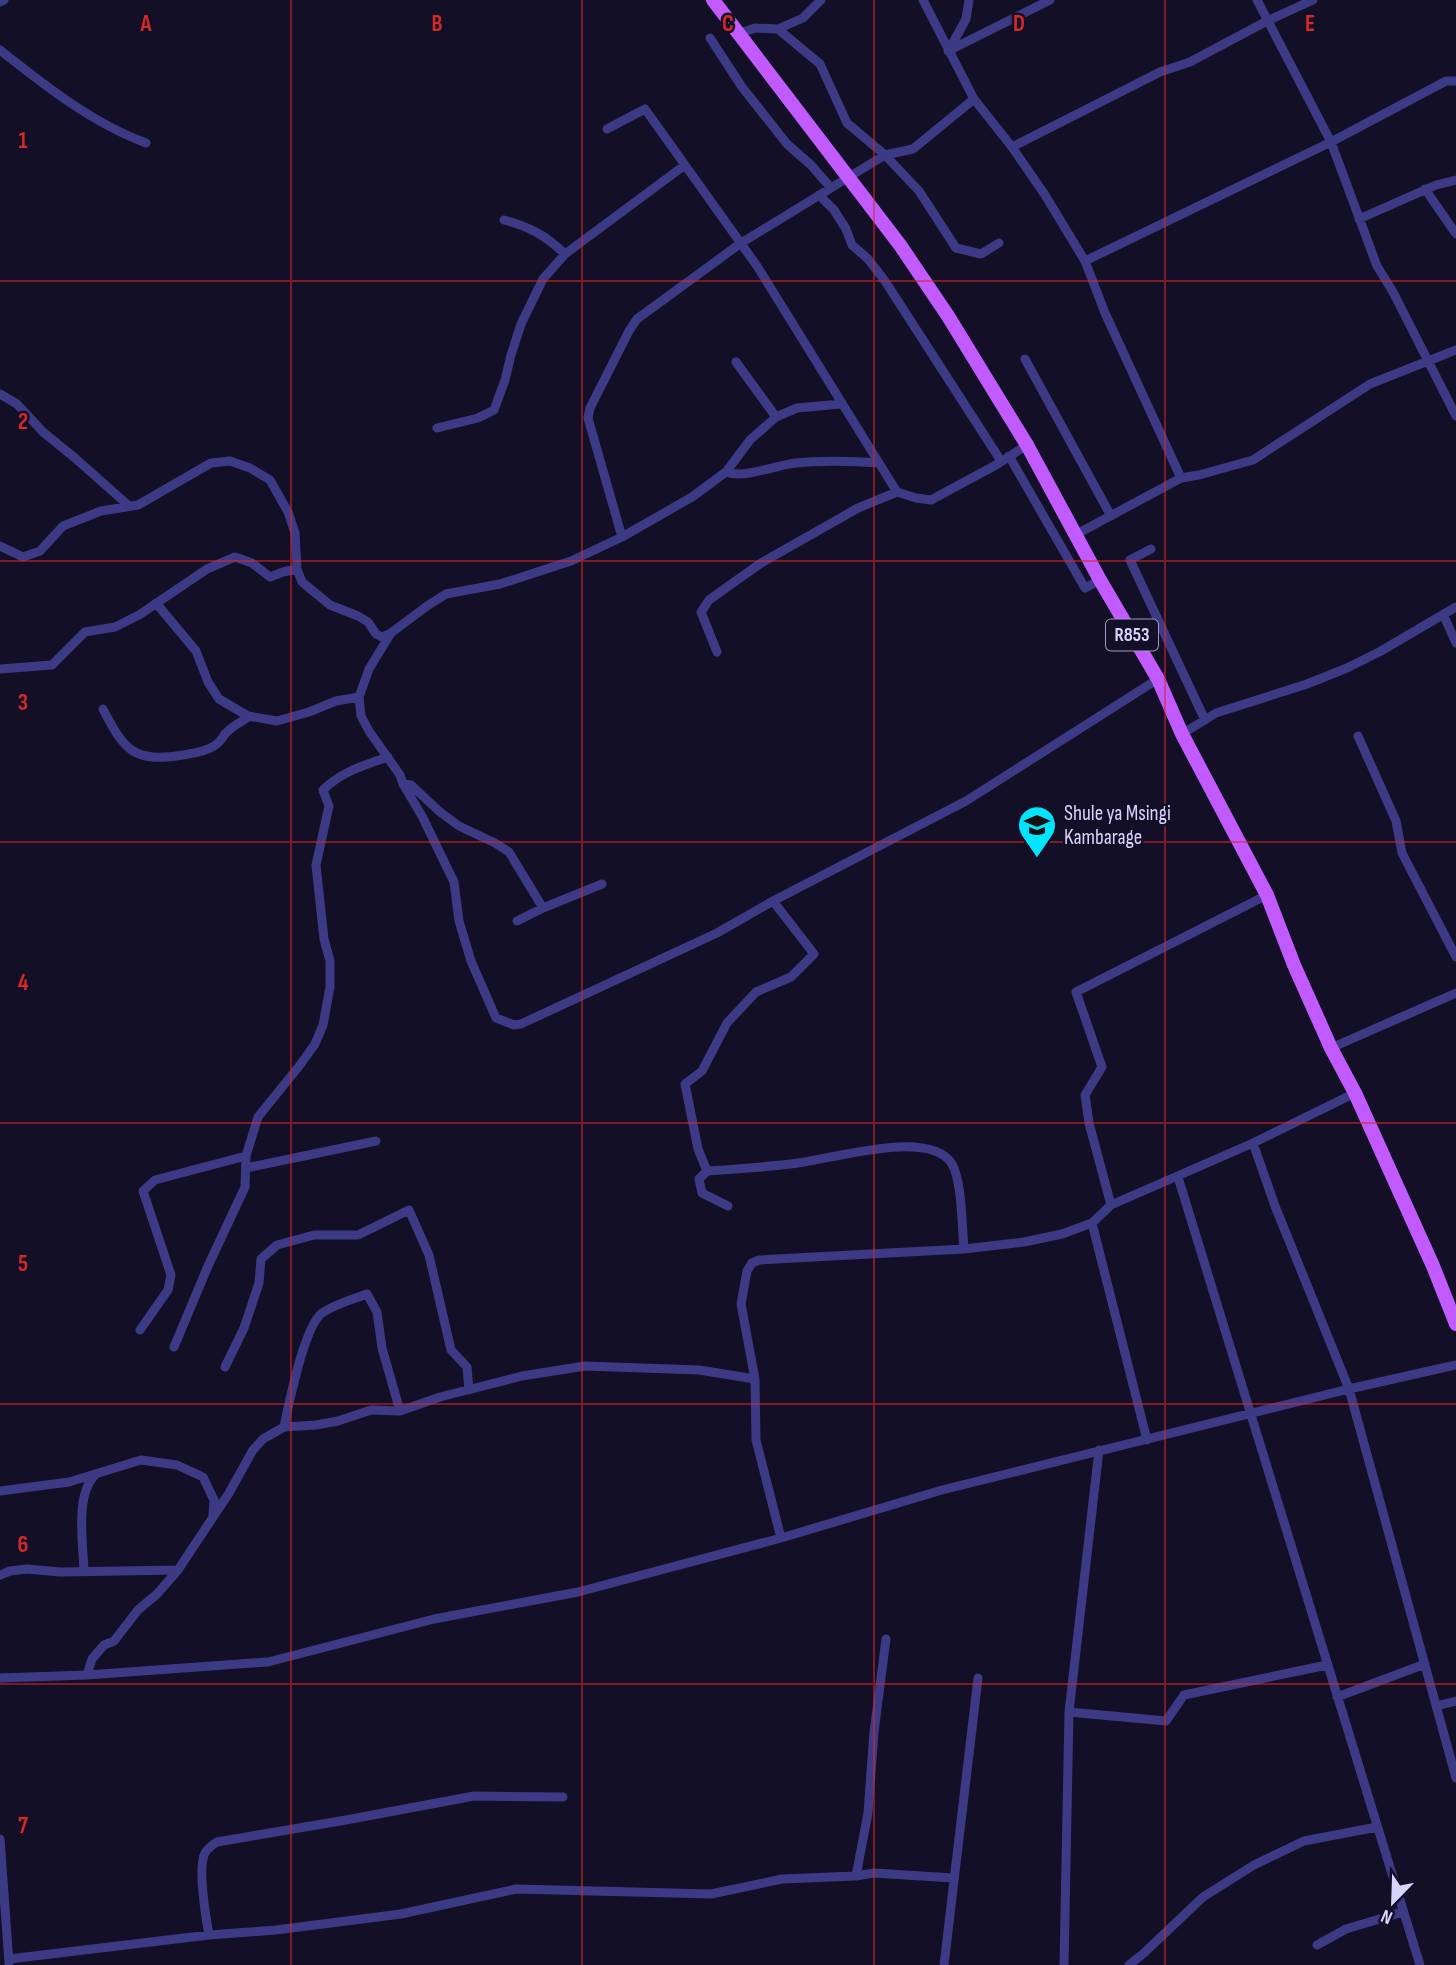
<svg xmlns="http://www.w3.org/2000/svg" width="1456" height="1965" viewBox="0 0 1456 1965" font-family="'Sofia Sans Condensed',sans-serif">
<rect width="100%" height="100%" fill="#130f26"/>
<g fill="none" stroke-linecap="round" stroke-linejoin="round">
<path stroke="#3d3a85" stroke-width="9" d="M923 0 974 99 1012 147 1045 195 1085 261 1105 313 1181 478 1075 535
M1257 0 1331 142 1377 266 1393 292 1456 416
M0 2 4 0
M778 29 803 18 821 0
M740 33 755 28 778 29 820 64 847 123 885 155 919 191 956 248 981 254 999 243
M710 38 742 87 787 144 811 165 831 188 885 155 913 149 974 99
M0 50C44 85 92 123 146 143
M949 50 966 19 969 0
M948 51 1050 0
M607 129 645 109 757 266 897 492 916 498 931 500 996 465 1027 445
M1012 147 1160 72 1190 62 1267 21 1313 0
M1425 189 1456 234
M819 195 834 210 846 229 852 245 868 259 885 281 1001 461
M1359 219 1436 185 1456 180
M504 220C530 227 545 235 565 254
M1085 261 1331 142 1446 81H1456
M1025 359 1111 516
M736 362 776 417
M0 394 17 404 43 432 75 458 129 506
M841 404 797 408 776 417 750 440 726 472 692 497 622 537 571 561 500 584 446 594 427 606 391 633 369 669 359 697 361 716 369 731 400 775 403 784 422 816 454 882 459 921 471 961 496 1018 514 1025 521 1024 717 933 773 901 966 801 1158 679
M437 428 478 418 494 410 505 380 511 355 521 324 543 279 565 254 685 165
M1009 456 1085 588 1100 580
M726 472C745 479 775 465 796 463 824 460 851 461 879 463
M1181 478 1199 475 1253 460 1370 384 1456 350
M622 537 588 418 590 408 629 331 637 319 741 243 831 188
M0 546 23 557 40 551 63 526 101 511 138 505 211 463 230 461 250 468 270 480 288 512 295 533 297 569 302 582 330 605 358 616 368 622 376 634 382 637 391 633
M1151 549 1130 560 1205 720
M156 603 196 651 208 682 219 699 248 716 277 721 309 712 336 701 359 697
M1443 614 1456 643
M717 652 701 612 709 600 761 563 858 508 897 492
M0 669 52 665 85 632 115 627 139 615 207 569 235 557 252 563 270 577 283 572 297 569
M103 709C124 750 133 763 183 755 193 753 205 752 214 746 219 743 222 739 225 734 231 727 239 723 247 718L248 716
M1182 734 1216 713 1307 684 1347 668 1381 651 1456 607
M1358 736 1396 821 1402 853 1456 957
M403 784 411 785 440 812 459 826 495 843 509 852 543 908 602 884
M517 921 543 908
M1331 1048 1456 993
M1253 1143 1275 1206 1349 1389 1456 1778
M246 1168 376 1141
M707 1171C737 1169 768 1167 798 1163 832 1159 930 1128 952 1164 962 1181 962 1228 964 1249
M1178 1177 1420 1965
M1111 1205 1089 1123 1085 1095 1102 1067 1076 992 1267 895
M728 1206 702 1193 699 1179 707 1171 698 1149 685 1084 702 1071 727 1023 756 992 791 977 814 954 773 901
M1092 1223 1147 1440
M140 1330 168 1290 171 1275 143 1191 155 1180 246 1156
M174 1347 208 1266 245 1187 246 1156 258 1117 300 1065 315 1044 323 1025 330 987V961L324 939 316 865 329 806 323 790C341 772 364 765 388 757
M225 1367 244 1328 259 1283 261 1259 277 1245 314 1235H358L409 1210 429 1255 451 1350 467 1367 469 1390
M284 1427C289 1403 304 1327 322 1313 335 1304 353 1299 367 1294L377 1312 382 1348 400 1411
M0 1491 69 1482 141 1460 177 1465 203 1477 214 1500 213 1515
M781 1538 756 1440 755 1379 741 1304 747 1271 752 1263 759 1260 964 1249 1024 1242 1062 1234 1092 1223 1111 1205 1253 1143 1355 1093
M84 1571C83 1543 75 1495 95 1475
M0 1575 10 1571 27 1569 60 1572 178 1570
M87 1675 92 1659 104 1645 114 1641 138 1610 157 1594 178 1570 229 1493 253 1450 263 1439 284 1427 316 1425 338 1421 371 1410 400 1411 440 1397 522 1376 585 1366 699 1370 755 1379
M0 1678 87 1675 268 1662 434 1619 578 1592 781 1538 942 1490 1349 1389 1456 1365
M1337 1697 1425 1664
M1436 1706 1456 1701
M1069 1712 1166 1721 1184 1695 1327 1665
M0 1839 9 1963
M856 1876 868 1813 874 1732 886 1639
M209 1935C206 1918 197 1868 205 1853 208 1848 212 1845 217 1842L346 1820 474 1796 563 1797
M1317 1945 1346 1929 1403 1912
M9 1959 209 1935 276 1930 401 1914 516 1889 711 1894 782 1879 856 1876 874 1873 953 1878
M944 1965 978 1678
M1064 1965 1069 1712 1099 1450
M1129 1965 1144 1953 1203 1897 1254 1865 1304 1841 1377 1827"/>
<path stroke="#c25bff" stroke-width="14" d="M713 0 900 245 948 316 1027 445 1100 580 1158 679 1182 734 1267 895 1294 965 1331 1048 1355 1093 1433 1266 1456 1324"/>
</g>
<path fill="none" stroke="#d62828" stroke-width="2" stroke-opacity="0.55" d="M291 0V1965M582 0V1965M874 0V1965M1165 0V1965M0 281H1456M0 561H1456M0 842H1456M0 1123H1456M0 1404H1456M0 1684H1456"/>
<defs>
<symbol id="school-pin" viewBox="-11 -11 22 30"><path d="M0 17L-7.5 6A9.5 9.5 0 1 1 7.5 6Z" fill="#00e5ff" stroke="#130f26"/><path d="M0-5L7-2L0 1L-7-2ZM-4 1L0 2.5L4 1V4Q0 6-4 4Z" fill="#111"/></symbol>
</defs>
<g fill-rule="evenodd">
<use href="#school-pin" x="1015" y="803" width="44" height="60"/>
</g>
<g text-anchor="middle" dominant-baseline="central" stroke-width="5" stroke-linejoin="round" paint-order="stroke">
<rect fill="#130f26" stroke="#9e99be" stroke-width="2" x="1106" y="619.5" width="52" height="31" rx="5"/>
<g font-size="19" font-weight="bold" fill="#d9d4ff">
<text x="1132" y="635">R853</text>
</g>
<g font-size="21" fill="#d9d4ff" stroke="#130f26" text-anchor="start">
<text x="1064" y="813">Shule ya Msingi<tspan x="1064" dy="24">Kambarage</tspan></text>
</g>
</g>
<g font-size="23" text-anchor="middle" font-weight="bold" fill="#d62828" stroke="#130f26" stroke-width="5" stroke-linejoin="round" paint-order="stroke">
<text x="146" y="31">A</text>
<text x="437" y="31">B</text>
<text x="728" y="31">C</text>
<text x="1019" y="31">D</text>
<text x="1310" y="31">E</text>
<text x="23" y="148">1</text>
<text x="23" y="429">2</text>
<text x="23" y="710">3</text>
<text x="23" y="990">4</text>
<text x="23" y="1271">5</text>
<text x="23" y="1552">6</text>
<text x="23" y="1833">7</text>
</g>
<g transform="translate(1393 1902) rotate(203)" stroke="#130f26" stroke-width="5" paint-order="stroke">
<path d="M0-5L12 26L0 18L-12 26Z" fill="#d9d4ff"/>
<text y="-10" font-size="19" font-weight="bold" text-anchor="middle" fill="#d9d4ff">N</text>
</g>
</svg>
